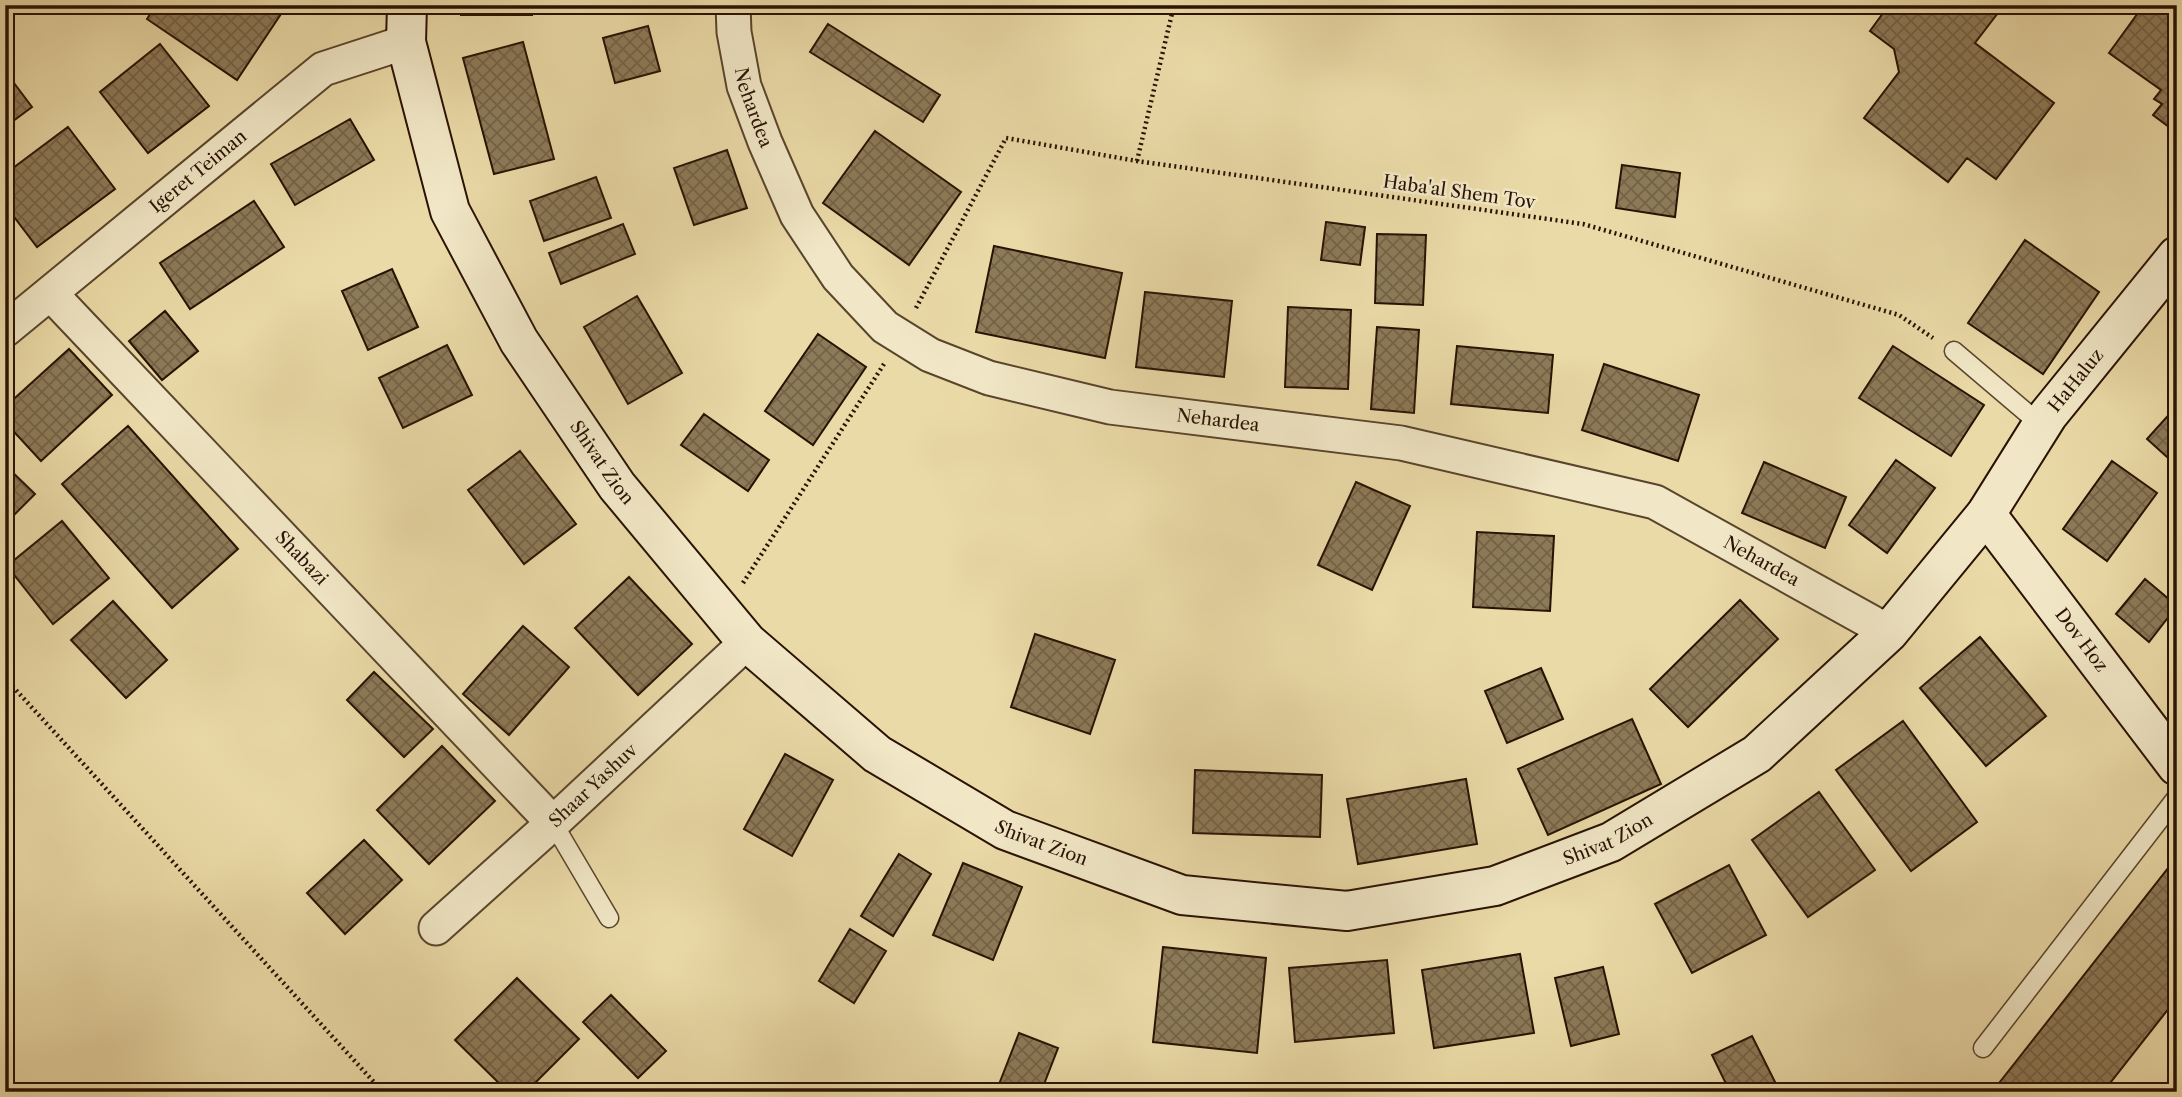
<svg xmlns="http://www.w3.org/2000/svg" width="2182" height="1097" viewBox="0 0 2182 1097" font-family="'Libre Caslon Text',serif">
<defs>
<pattern id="building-cross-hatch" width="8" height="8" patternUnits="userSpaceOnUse" patternTransform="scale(1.75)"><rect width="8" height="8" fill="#8d7a58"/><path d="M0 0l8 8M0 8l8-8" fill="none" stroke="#736347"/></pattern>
</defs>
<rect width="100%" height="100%" fill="#eadaa7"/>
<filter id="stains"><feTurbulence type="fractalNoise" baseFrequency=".00286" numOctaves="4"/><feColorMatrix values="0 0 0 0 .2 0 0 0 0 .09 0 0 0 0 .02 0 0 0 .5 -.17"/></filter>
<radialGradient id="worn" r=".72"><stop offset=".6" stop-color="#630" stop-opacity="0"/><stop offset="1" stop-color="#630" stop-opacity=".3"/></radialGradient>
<path fill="url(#building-cross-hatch)" stroke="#291203" stroke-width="2" d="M156 5H287L237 80 147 19Z
M461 5H532V15H461Z
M1889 5H2004L1975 43 2054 103 1996 179 1967 158 1948 182 1864 118 1899 72 1894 49 1870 31Z
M2142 5H2177V133L2153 115 2162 104 2154 99 2161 90 2109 53 2143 6Z
M828 24 940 95 923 122 810 52Z
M648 26 660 71 615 83 603 38Z
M523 42 554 159 494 174 463 58Z
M160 44 209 106 148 153 100 92Z
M5 71 32 107 5 127Z
M350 119 374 160 295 205 271 164Z
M68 127 115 189 37 247 5 205V174Z
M875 131 961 192 909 265 823 203Z
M727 150 747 208 694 225 674 168Z
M1622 165 1680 173 1675 217 1616 208Z
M596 177 611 218 544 241 530 201Z
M254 201 284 247 190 309 160 263Z
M1326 222 1365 227 1360 265 1321 260Z
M623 224 635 254 561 284 549 253Z
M1377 234 1426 235 1423 305 1375 303Z
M2025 240 2099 292 2043 374 1968 323Z
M994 246 1122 273 1105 358 976 332Z
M392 269 418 327 368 350 342 291Z
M1145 292 1232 301 1224 377 1136 367Z
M637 296 682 373 628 404 584 327Z
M1288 307 1351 310 1348 389 1285 387Z
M165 311 198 351 162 380 129 341Z
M1377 327 1419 330 1414 413 1371 409Z
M818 334 866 367 813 445 765 411Z
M447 345 472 395 403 428 379 378Z
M1457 346 1553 355 1548 413 1451 404Z
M1893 346 1984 405 1951 456 1859 398Z
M69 349 112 395 41 461 5 422V407Z
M1604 364 1699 395 1678 461 1582 430Z
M2175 408 2177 410V466L2147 439Z
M704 414 769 460 748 491 681 445Z
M128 426 238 549 172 608 62 484Z
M520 451 576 524 524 564 468 490Z
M1896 460 1935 488 1887 553 1849 525Z
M2112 461 2157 493 2107 561 2063 529Z
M1764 462 1846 497 1825 548 1742 513Z
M5 465 35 494 5 524Z
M1356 482 1410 506 1372 590 1318 565Z
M62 521 109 578 53 624 7 566Z
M1477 532 1554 536 1550 611 1473 607Z
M629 577 692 644 638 695 575 628Z
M2145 579 2177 606 2149 642 2116 614Z
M1740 600 1778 639 1688 727 1650 689Z
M113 601 167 660 126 698 71 640Z
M523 626 569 667 509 735 463 694Z
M1035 634 1115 660 1090 734 1011 707Z
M1980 637 2046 716 1986 766 1920 688Z
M1541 668 1563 719 1507 743 1485 691Z
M374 672 433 729 404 757 347 700Z
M1632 719 1661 784 1548 835 1518 769Z
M1903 721 1977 822 1911 871 1836 770Z
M442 746 495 801 429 864 377 810Z
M785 754 833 780 792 856 744 829Z
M1195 770 1322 775 1320 837 1193 833Z
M1466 779 1477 844 1358 864 1347 799Z
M1819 792 1875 870 1808 917 1752 840Z
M364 840 402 880 345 934 307 893Z
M899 854 931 874 893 936 861 916Z
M963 863 1022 887 993 960 933 935Z
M1729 865 1766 935 1692 973 1655 904Z
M2169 867 2177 873V998L2103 1092H1992Z
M850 929 886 951 854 1003 819 981Z
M1163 947 1266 958 1257 1053 1153 1042Z
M1520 954 1534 1033 1434 1048 1422 970Z
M1387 960 1394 1033 1295 1042 1289 968Z
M1603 967 1619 1034 1571 1046 1555 978Z
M517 978 579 1039 526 1092H508L455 1040Z
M611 995 666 1051 638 1078 583 1022Z
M1019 1033 1058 1048 1041 1092H996Z
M1752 1036 1780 1092H1730L1712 1055Z"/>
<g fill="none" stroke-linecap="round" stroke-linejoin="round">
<defs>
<path id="lane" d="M1954 351 2041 425
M553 823 609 918
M1983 1048 2177 797"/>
<g id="street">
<path id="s1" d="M733 5 734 32 744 86 765 142 797 215 838 277 885 327 930 355 989 378 1110 407 1401 443 1655 502 1889 632"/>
<path id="s2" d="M51 294 553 823"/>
<path id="s3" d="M5 330 323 69 406 42"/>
<path id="s4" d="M436 928 553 823 747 642"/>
</g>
<g id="secondary">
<path id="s5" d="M407 5 406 42 450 211 519 341 617 486 747 642 877 754 1005 830 1182 895 1347 911 1495 886 1611 842 1757 754 1889 632 1986 514 2048 415 2177 256"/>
<path id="s6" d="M1986 514 2177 766"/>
</g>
</defs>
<use href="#lane" stroke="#59442c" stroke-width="21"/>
<use href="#street" stroke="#59442c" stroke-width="37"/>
<use href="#secondary" stroke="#291203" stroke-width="42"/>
<path stroke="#291203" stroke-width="4.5" stroke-dasharray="2 3.5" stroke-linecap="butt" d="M1137 161 1174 5
M916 308 1006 138 1137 161 1583 224 1899 315 1933 338
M743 583 884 364
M5 678 383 1092"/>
<use href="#lane" stroke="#f1e7c6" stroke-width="18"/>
<use href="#street" stroke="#f1e7c6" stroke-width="33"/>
<use href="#secondary" stroke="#f1e7c6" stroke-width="38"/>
</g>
<g text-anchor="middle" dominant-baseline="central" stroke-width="5" stroke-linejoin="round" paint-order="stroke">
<g font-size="18" fill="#291203" stroke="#f1e7c6">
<text stroke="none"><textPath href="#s1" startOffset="105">Nehardea</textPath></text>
<text stroke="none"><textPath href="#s3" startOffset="250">Igeret Teiman</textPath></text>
<text transform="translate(1459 192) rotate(8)">Haba'al Shem Tov</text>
<text stroke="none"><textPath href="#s5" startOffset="2350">HaHaluz</textPath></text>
<text stroke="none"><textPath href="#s1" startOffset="714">Nehardea</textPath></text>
<text stroke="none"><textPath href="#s5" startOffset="506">Shivat Zion</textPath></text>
<text stroke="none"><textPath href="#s2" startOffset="364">Shabazi</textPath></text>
<text stroke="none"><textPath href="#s1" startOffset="1281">Nehardea</textPath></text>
<text stroke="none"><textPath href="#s6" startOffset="158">Dov Hoz</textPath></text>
<text stroke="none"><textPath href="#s4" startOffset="212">Shaar Yashuv</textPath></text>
<text stroke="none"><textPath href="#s5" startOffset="1684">Shivat Zion</textPath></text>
<text stroke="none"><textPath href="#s5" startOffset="1096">Shivat Zion</textPath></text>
</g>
</g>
<rect width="2182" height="1097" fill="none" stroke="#eadaa7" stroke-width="28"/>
<rect x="7" y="7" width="2168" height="1083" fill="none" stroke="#291203" stroke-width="3.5"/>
<rect x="14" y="14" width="2154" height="1069" fill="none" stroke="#291203" stroke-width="2"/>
<rect width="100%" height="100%" filter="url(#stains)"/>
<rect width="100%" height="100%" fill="url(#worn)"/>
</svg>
